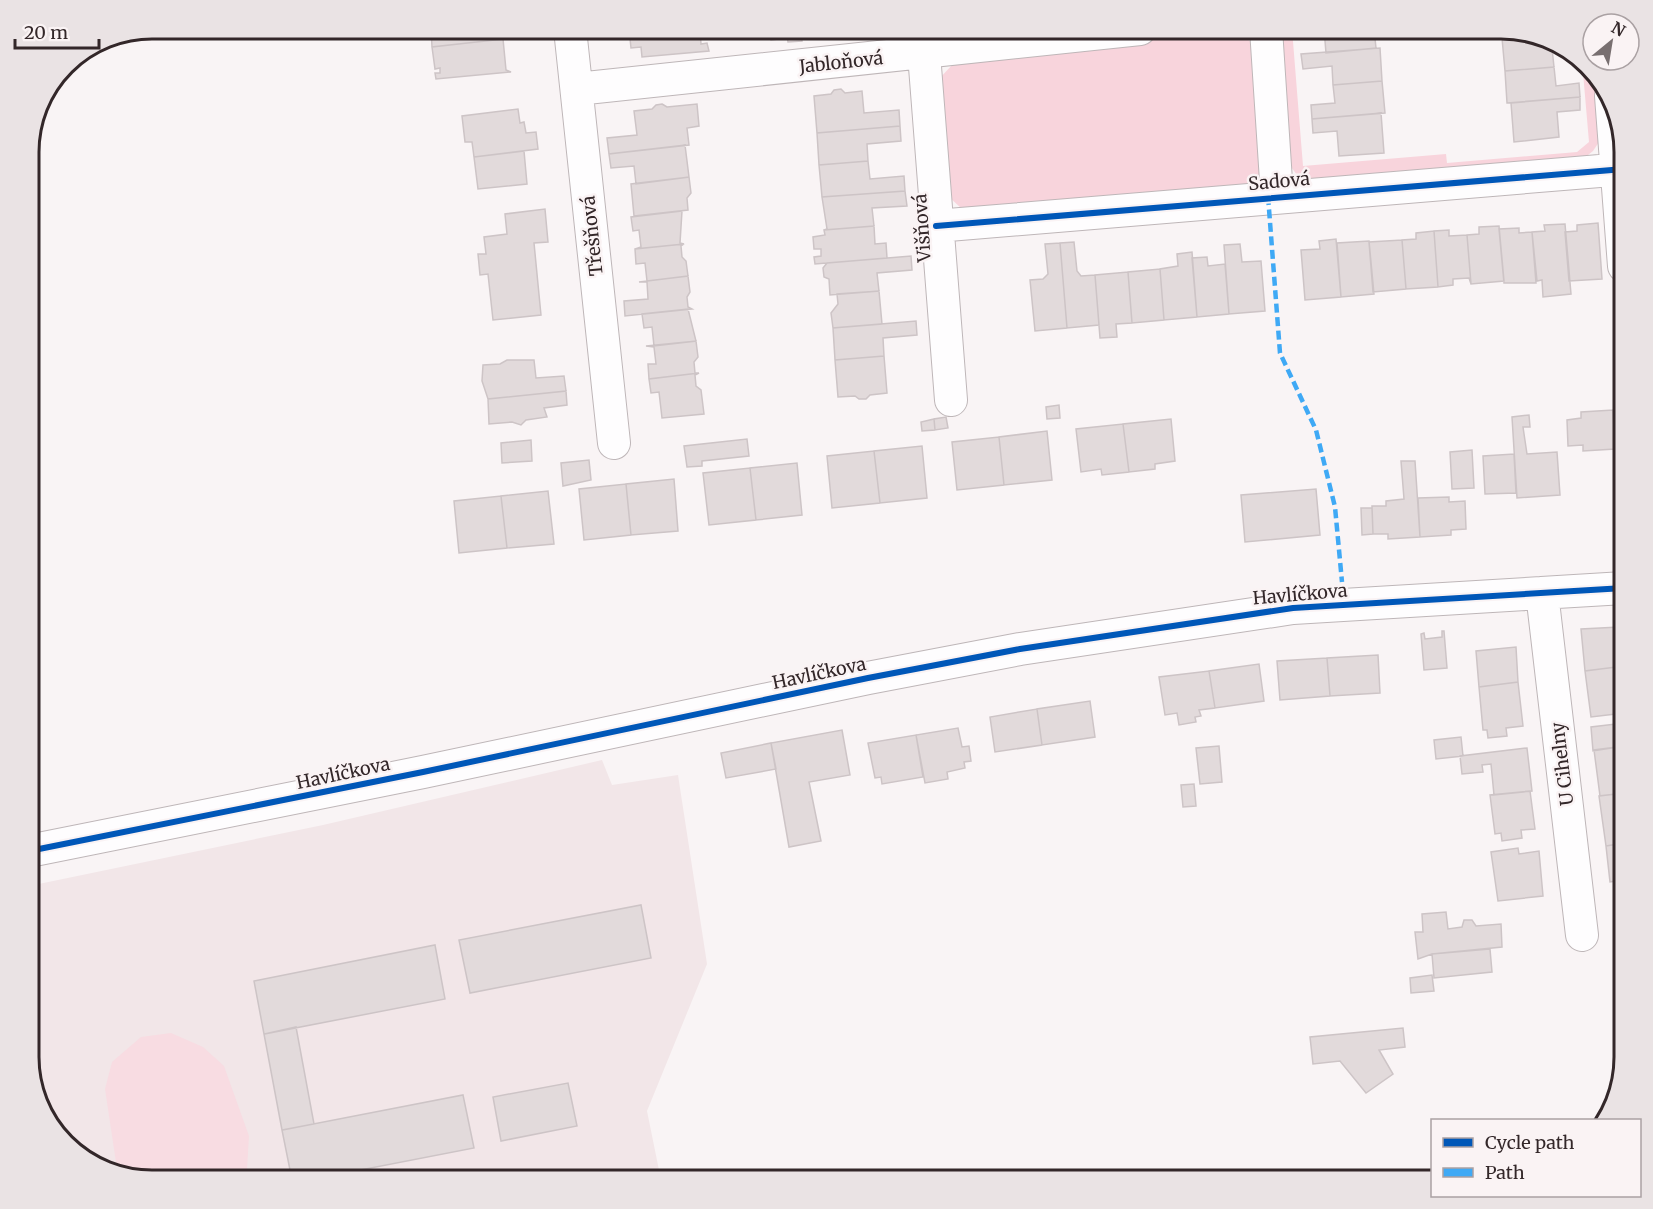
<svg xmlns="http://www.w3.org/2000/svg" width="1653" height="1209" viewBox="0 0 1653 1209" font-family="Merriweather,serif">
<rect width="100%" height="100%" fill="#f9f4f5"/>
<path fill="#f2e6e8" d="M602 760 612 785 678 775 707 964 647 1111 661 1180H152L77 1155 45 1118 29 1065V886L323 825Z"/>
<path fill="#f8d4dc" d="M1276 29H1292L1303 166 1446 154 1447 163 1577 152 1589 142 1582 61 1601 84 1604 123 1601 139 1593 151 1583 159 1308 181 1297 175 1289 164Z
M1227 31 1243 35 1253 44 1265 168 1251 184 962 209 947 195 938 80 953 64 967 59Z"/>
<path fill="#f8dce2" d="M171 1033 203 1047 224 1066 249 1136 247 1169 240 1180H152L117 1169 105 1089 112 1062 141 1037Z"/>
<path fill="#e2dadb" stroke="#cdc4c6" stroke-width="1.5" d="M431 29H502L503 39 432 47Z
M629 29H700L701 44 707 43 709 51 642 57 641 47 631 48Z
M769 29H786L787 38 771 40Z
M786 29H801L802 41 788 42Z
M852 29H866L867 33 852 35Z
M1324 29H1374L1376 48 1326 53Z
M1505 30 1524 36 1506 38Z
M1524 36 1556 47 1552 48 1554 67 1505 71 1502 38Z
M503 39 506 70 511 72 436 79 435 73H440V68L435 69 432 47Z
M1380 48 1382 81 1333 85 1332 66 1303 69 1301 54Z
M1554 67 1556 86 1579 83 1580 97 1507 103 1505 71Z
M1382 81 1385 113 1312 119 1311 105 1335 103 1333 85Z
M841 89 845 93 862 91 864 113 899 110 900 126 817 133 814 96 831 94 834 90Z
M1580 97V110L1557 112 1559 137 1514 142 1511 103Z
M662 104 667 107 697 104 699 126 687 128 689 145 609 154 607 138 637 135 634 111 652 109 656 105Z
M518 109 520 123 524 122 526 133 536 132 538 149 474 157 472 142H465L462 116Z
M1381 113 1384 153 1339 156 1337 131 1313 133 1312 119Z
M900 126 901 141 867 144 868 161 819 165 817 133Z
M685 145 689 177 636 184 634 166 611 168 609 154Z
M524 151 527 184 478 189 474 157Z
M868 161 870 179 904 176 905 191 822 197 819 165Z
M689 177 691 193 687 198 688 210 634 216 631 184Z
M905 191 907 206 872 208 874 226 824 230 827 229 822 197Z
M545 209 548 242 534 243 541 315 493 320 488 274 480 275 478 254H486L484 237 507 234 505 214Z
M682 211 680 243 684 244 635 249 641 247 639 230 633 231 631 217Z
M1598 223 1602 279 1569 281 1565 232 1577 231V225Z
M1565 224 1571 294 1543 297 1542 280 1537 281 1532 232 1545 231 1544 225Z
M874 226 875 244 886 243 887 258 815 264 814 257 821 256V249H814L813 237 825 235 824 230Z
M1499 226 1504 281 1471 284 1467 235 1479 234V227Z
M1519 228V233L1532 232 1536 283H1504L1499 229Z
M1449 230V236L1467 235 1471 284 1469 278 1453 279V285L1438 287 1434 231Z
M1434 231 1438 287 1406 289 1402 240 1416 239V233Z
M1336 239 1341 297 1305 300 1301 250 1320 249 1319 241Z
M1402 240 1406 289 1373 292 1369 242Z
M1369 241 1374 294 1341 297 1337 243Z
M1074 242 1077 271 1081 276 1095 275 1099 325 1067 328 1060 243Z
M1060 243 1067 328 1035 331 1030 280 1043 279 1048 274 1045 244Z
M684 244 681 246 682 257 686 261 688 276 647 281 645 263 636 264 635 249Z
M1240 244 1242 262 1261 261 1265 311 1229 314 1224 245Z
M1192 252 1197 317 1164 320 1160 269 1178 266 1177 254Z
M911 256 912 270 877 273 879 291 830 295 829 279 824 277 823 268 827 263Z
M1207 257 1208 266 1225 264 1229 314 1197 317 1192 258Z
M1160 269 1164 320 1132 323 1128 272Z
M1128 272 1132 323 1116 324 1117 337 1100 338 1095 275Z
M688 276 690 292 687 297 688 307 692 309 625 316 624 301 648 299 647 282H639Z
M879 291 882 324 833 328 831 313 838 304 837 294Z
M688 309 696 341 654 346 652 327 644 328 642 314Z
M916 321 917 335 883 338 884 356 835 360 833 328Z
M696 341 698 357 694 362 695 373H699L649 379 648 364H656L654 347 646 346Z
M884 356 887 393 870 395 866 399H859L855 396 838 397 835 360Z
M507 360H534L536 378 564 376 566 391 488 399 482 381 483 365 500 364Z
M699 373 695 375 696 386 701 390 704 414 662 418 659 392 651 393 649 379Z
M566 391 567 405 544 408 547 417 526 420 521 425 512 422 489 424 488 399Z
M1059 405 1060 418 1047 419 1046 407Z
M1613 410H1624V448L1615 449Z
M1613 410 1615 449 1583 451V445L1568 446 1567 420 1581 418V412Z
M1529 415 1530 427H1523L1527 454 1557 452 1560 495 1517 498 1512 417Z
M946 417 948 428 935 430 934 419Z
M934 419 935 430 922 431 921 422Z
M1171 419 1175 461 1155 464V469L1129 472 1123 424Z
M1123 424 1129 472 1102 475 1101 469 1081 472 1076 429Z
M1047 431 1052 480 1004 485 999 437Z
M999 437 1004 485 957 490 952 442Z
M747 439 749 456 702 461V466L687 467 684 446Z
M531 440 532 461 502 463 501 443Z
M922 446 927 498 880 503 874 451Z
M1472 450 1474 488 1452 489 1450 452Z
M874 451 880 503 832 508 827 456Z
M1514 454 1516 493 1485 494 1483 456Z
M589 460 591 480 563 486 561 463Z
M1401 461H1415L1420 537 1388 539V534H1373L1372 506H1386V501L1404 499Z
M797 463 802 515 756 520 750 468Z
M750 468 756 520 709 525 703 473Z
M674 479 678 531 631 535 626 484Z
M626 484 631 535 584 540 579 489Z
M1316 489 1320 535 1245 542 1241 495Z
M548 491 554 544 507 548 501 496Z
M501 496 507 548 459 553 454 501Z
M1449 497V502L1465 501 1466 529 1451 530V535L1420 537 1418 498Z
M1361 508H1372L1373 534 1362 535Z
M1619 627 1624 666 1585 671 1581 629Z
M1442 631H1444L1447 668 1424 670 1421 634 1424 633 1425 639 1442 637Z
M1516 647 1518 682 1479 687 1476 651Z
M1378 655 1380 693 1330 696 1327 658Z
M1327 658 1330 696 1280 700 1277 661Z
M1259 664 1264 701 1215 708 1209 671Z
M1624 666V713L1591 717 1585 671Z
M1209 671 1215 708 1199 710 1201 716 1195 717 1196 722 1179 725 1177 713 1165 715 1159 677Z
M1518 682 1523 726 1506 728 1507 736 1488 738 1487 730H1483L1479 687Z
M1090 701 1095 737 1042 745 1037 709Z
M1037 709 1042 745 995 752 990 717Z
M1624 723V746L1593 751 1591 727Z
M958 728 962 747 969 746 971 761 964 762 965 768 947 772 948 779 925 783 916 735Z
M842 730 850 775 809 782 821 841 789 847 771 743Z
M916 735 923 777 882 784 881 777 875 778 868 743Z
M1461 737 1463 756 1436 759 1434 740Z
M771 743 776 769 726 778 721 753Z
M1219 746 1222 782 1200 784 1196 748Z
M1624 746V793L1600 796 1594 750Z
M1527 748 1532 791 1494 795 1491 764 1482 765 1483 772 1462 774 1460 756Z
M1194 784 1196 806 1183 807 1181 785Z
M1530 791 1535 829 1521 830 1522 838 1502 841 1501 833 1495 834 1490 795Z
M1624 793V843L1606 846 1599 796Z
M1624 843V880L1610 882 1606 846Z
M1518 848 1519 854 1539 851 1543 896 1498 901 1491 852Z
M641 905 651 958 470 993 459 940Z
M1446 912 1448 929 1462 927 1464 920H1472L1476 926 1501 924 1502 947 1432 954 1418 959 1415 932H1423L1422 914Z
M435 945 445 999 264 1034 254 981Z
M1490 949 1492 972 1434 978 1432 954Z
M1432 975 1434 991 1411 993 1410 978Z
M296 1027 314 1124 282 1130 264 1034Z
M1403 1028 1405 1047 1379 1050 1393 1074 1366 1093 1340 1061 1313 1064 1310 1037Z
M568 1083 577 1126 501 1141 493 1097Z
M463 1095 474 1148 309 1180H292L282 1130Z"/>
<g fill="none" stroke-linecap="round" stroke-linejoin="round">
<defs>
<path id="minor" d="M570 29 614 443
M1266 29 1277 196
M924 54 951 400
M577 89 1140 29
M1611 96 1624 266
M936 226 1624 169
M1542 593 1582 935
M29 851 423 772 868 678 1020 649 1293 608 1624 588"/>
</defs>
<use href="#minor" stroke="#beb6b8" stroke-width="34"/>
<use href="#minor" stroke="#fefdfe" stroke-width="32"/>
<path stroke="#3fa9f5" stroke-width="4.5" stroke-dasharray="9 4.5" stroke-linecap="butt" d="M1268 196 1280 353 1316 430 1335 507 1342 582"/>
<defs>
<path id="cycleway" d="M936 226 1624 169
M29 851 423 772 868 678 1020 649 1293 608 1624 588"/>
</defs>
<use href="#cycleway" stroke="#faf3f4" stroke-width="10"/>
<use href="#cycleway" stroke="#0057b8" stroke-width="6"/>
</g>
<g text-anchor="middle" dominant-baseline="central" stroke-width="5" stroke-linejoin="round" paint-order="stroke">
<g font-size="18" fill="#332729" stroke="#faf3f4">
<text transform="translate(841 62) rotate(-6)">Jabloňová</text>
<text transform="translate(1279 181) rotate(-5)">Sadová</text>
<text transform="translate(922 228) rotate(-94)">Višňová</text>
<text transform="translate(592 236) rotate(-96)">Třešňová</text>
<text transform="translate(1300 594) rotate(-5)">Havlíčkova</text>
<text transform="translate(819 673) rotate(-12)">Havlíčkova</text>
<text transform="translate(1562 764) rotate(-97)">U Cihelny</text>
<text transform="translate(343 773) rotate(-12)">Havlíčkova</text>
</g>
</g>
<path d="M0 0H1653V1209H0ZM152 39H1501A113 113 0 0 1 1614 152V1057A113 113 0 0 1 1501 1170H152A113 113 0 0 1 39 1057V152A113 113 0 0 1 152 39Z" fill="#eae3e4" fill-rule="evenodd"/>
<path fill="none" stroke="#332729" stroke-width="3" d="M152 39H1501A113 113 0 0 1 1614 152V1057A113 113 0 0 1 1501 1170H152A113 113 0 0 1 39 1057V152A113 113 0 0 1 152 39Z"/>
<rect x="1431" y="1119" width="210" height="78" fill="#faf3f4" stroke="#aaa1a3" stroke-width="1.5"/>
<rect x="1443" y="1138" width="30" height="9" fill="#0057b8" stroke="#aaa1a3" stroke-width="1.5"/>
<text x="1485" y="1149" font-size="18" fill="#332729">Cycle path</text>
<rect x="1443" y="1168" width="30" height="9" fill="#3fa9f5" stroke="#aaa1a3" stroke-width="1.5"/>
<text x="1485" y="1179" font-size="18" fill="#332729">Path</text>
<g transform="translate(1611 42) rotate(30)"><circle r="28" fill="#faf3f4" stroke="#aaa1a3" stroke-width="1.5"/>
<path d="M0-4.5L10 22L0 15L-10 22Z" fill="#786f70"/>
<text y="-9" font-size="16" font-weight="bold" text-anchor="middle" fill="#332729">N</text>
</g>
<path d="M15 39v9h84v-9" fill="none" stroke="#332729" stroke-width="3"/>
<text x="24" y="39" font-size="18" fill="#332729" stroke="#faf3f4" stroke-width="4.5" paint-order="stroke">20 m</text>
</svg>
